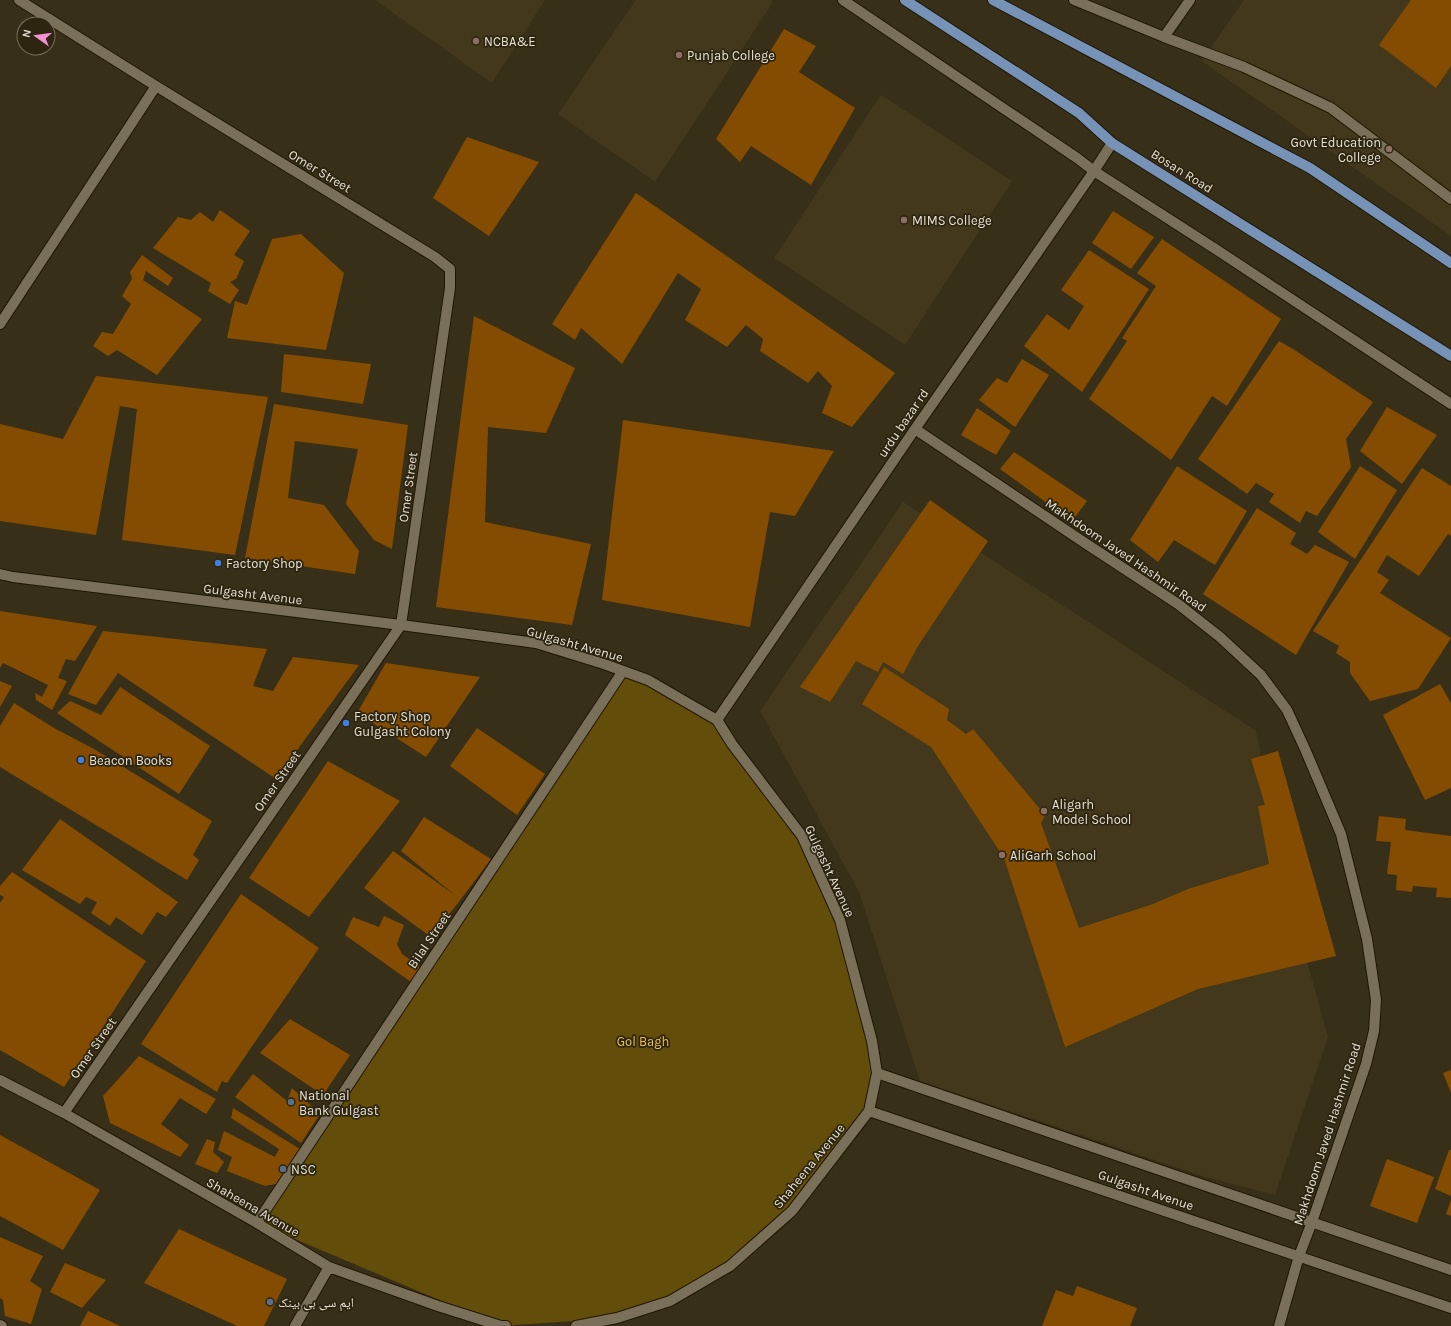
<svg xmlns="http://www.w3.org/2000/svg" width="1451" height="1326" viewBox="0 0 1451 1326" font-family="Karla,'Noto Naskh Arabic',sans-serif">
<rect width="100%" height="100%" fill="#382f19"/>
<path fill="#43381b" d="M375 0H545L492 83Z
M636 0H771L773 2 655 182 558 114Z
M1244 0H1451V236L1202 61Z
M881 95 1012 181 905 345 774 258Z
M903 502 1256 731 1293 911 1328 1037 1275 1195 1202 1176 920 1081 859 892 760 711Z"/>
<path fill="#634d0a" d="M623 671 717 720 802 836 840 920 877 1073 869 1111 792 1211 730 1266 670 1301 617 1318 501 1326 257 1223Z"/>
<path fill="#844c00" d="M1411 0H1451V66L1436 88 1379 45Z
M784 29 816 46 799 72 855 108 811 185 751 146 740 162 716 139Z
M467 137 539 162 489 236 433 198Z
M636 193 895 373 852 427 822 413 832 386 818 371 808 383 760 351 763 339 746 325 727 347 685 320 701 289 678 273 622 364 581 328 575 340 552 324Z
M220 210 250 231 234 255 244 261 236 279 230 282 239 290 230 304 208 291 211 283 153 248 178 217 191 220 200 212 213 222Z
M1113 211 1154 237 1131 269 1092 243Z
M301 234 344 273 326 350 227 338 235 301 247 305 272 239Z
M1162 239 1281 319 1227 406 1212 396 1171 460 1089 399 1127 341 1122 338 1156 286 1137 273Z
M1089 250 1149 289 1082 392 1024 346 1047 314 1069 330 1084 306 1061 290Z
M142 255 173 278 168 286 146 271 143 280 202 319 157 375 117 350 108 356 93 346 102 332 113 334 131 304 122 296 132 279 130 272Z
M474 316 575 368 546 433 488 427 485 522 591 544 572 625 436 607Z
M1279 341 1293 349 1373 402 1346 439 1351 467 1317 516 1306 511 1300 523 1269 502 1274 494 1256 483 1247 494 1198 459Z
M284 354 371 364 363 404 281 392Z
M1022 359 1049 375 1015 427 979 400 997 378 1007 383Z
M96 376 268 397 235 555 122 540 137 409 120 406 96 535 0 521V424L63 439Z
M274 404 408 425 392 549 374 540 346 504 358 449 295 441 288 498 324 505 359 551 355 574 245 558Z
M1387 407 1437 435 1402 484 1360 451Z
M977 408 1011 431 996 455 961 435Z
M623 420 834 451 795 516 770 512 750 627 602 600Z
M1014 452 1087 501 1072 521 1000 469Z
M1177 466 1247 511 1215 565 1174 540 1158 562 1130 540Z
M1360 466 1397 490 1355 559 1318 532Z
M1422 468 1451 486V536L1448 534 1419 576 1387 555 1377 572 1389 580 1380 593 1451 638 1418 689 1370 701 1350 673V662L1336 653 1339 646 1313 631Z
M930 500 988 541 918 646 903 674 883 662 878 672 856 661 830 702 800 687Z
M1257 508 1296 533 1290 544 1307 554 1315 545 1349 562 1296 655 1203 594Z
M0 611 97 626 75 661 66 659 58 678 67 681 52 710 36 700 35 693 42 697 48 685 3 663 0 668Z
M103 631 267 649 253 686 273 691 293 657 359 665 276 779 118 673 96 705 68 694Z
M386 663 480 677 426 757 357 713Z
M884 667 949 709 947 720 966 734 973 729 1045 815 1041 823 1079 928 1153 904 1188 889 1269 864 1258 806 1265 805 1251 759 1278 751 1336 956 1198 989 1065 1047 1004 858 931 747 862 704Z
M0 681 12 686 0 707Z
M1440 684 1451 703V788L1425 800 1383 715Z
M120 687 210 746 179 794 57 713 70 701 101 715Z
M14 703 54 728 94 749 212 821 193 855 199 860 187 880 0 767V726Z
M477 728 545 774 517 815 450 766Z
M328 761 400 801 309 917 249 878Z
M1379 816 1406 819 1405 830 1451 836V898L1436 897 1437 888 1413 886 1412 892 1396 890 1397 875 1387 874 1391 842 1376 841Z
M424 817 491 859 461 899 431 937 364 888 393 851 456 896 401 851Z
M60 819 178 902 166 917 157 912 142 935 116 917 110 926 91 913 97 902 86 897 80 904 22 870Z
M12 872 146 961 64 1087 0 1050V903L4 897 0 895V886Z
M241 894 319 948 227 1083 222 1081 217 1092 141 1044Z
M384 916 404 925 397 944 402 954 420 967 411 982 345 935 353 917 379 927Z
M290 1019 350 1055 323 1095 260 1053Z
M139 1056 216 1099 206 1114 180 1098 161 1124 189 1145 180 1157 110 1123 103 1096Z
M1451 1070V1093L1443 1073Z
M253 1074 287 1101 292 1088 320 1114 301 1143 235 1097Z
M233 1108 300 1149 276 1184 265 1186 227 1171 232 1157 218 1150 224 1131 275 1157 279 1149 231 1118Z
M0 1135 100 1190 63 1250 0 1216Z
M207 1139 215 1142 213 1152 224 1162 217 1173 195 1164Z
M1449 1150H1451V1196L1435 1189Z
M1387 1159 1434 1177 1417 1223 1370 1206Z
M1451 1200V1216L1446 1214Z
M179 1229 287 1279 264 1326H237L144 1283Z
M0 1237 43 1256 30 1281 42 1289 31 1324 5 1316 3 1300 0 1298Z
M65 1263 106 1280 82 1308 50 1292Z
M1077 1286 1137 1308 1130 1326H1042L1056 1290 1073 1296Z
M88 1311 120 1326H80Z"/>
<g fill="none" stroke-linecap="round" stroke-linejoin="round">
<defs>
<path id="minor" d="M19 0 156 86 435 257 450 269V288L401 625 64 1113
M843 0 1077 158 1094 171 1217 250 1451 404
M1074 0 1164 37 1244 67 1331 108 1451 199
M1164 37 1190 0
M0 324 156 86
M915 429 1085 543 1178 604 1220 637 1261 675 1287 710 1305 749 1341 834 1367 939 1376 1000 1374 1031 1366 1064 1312 1222 1299 1256 1279 1326
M0 574 13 577 401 625 536 643 604 664 648 680 717 720 732 744 802 836 840 920 872 1041 877 1073 869 1111 792 1211 730 1266 670 1301 617 1318 576 1326
M717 720 915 429 1094 171 1112 143
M877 1073 1451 1270
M0 1080 64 1113 257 1223 329 1267 438 1306 501 1326H506
M869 1111 1451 1308
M257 1223 623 671
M0 1325 2 1326
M295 1326 329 1267"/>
<path id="major" d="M905 0 1079 113 1112 143 1451 356
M993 0 1310 168 1451 263"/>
</defs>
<use href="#minor" stroke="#1f1703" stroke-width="12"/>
<use href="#major" stroke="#1f1703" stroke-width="12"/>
<use href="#minor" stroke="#7a7059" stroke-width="10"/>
<use href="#major" stroke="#7693b7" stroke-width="10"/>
</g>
<g fill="#8d6e63" stroke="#2d2510" stroke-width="1.5">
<circle cx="476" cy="41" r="4"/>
<circle cx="679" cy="55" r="4"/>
<circle cx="1389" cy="149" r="4"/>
<circle cx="904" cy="220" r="4"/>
<circle cx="1044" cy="811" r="4"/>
<circle cx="1002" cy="855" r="4"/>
</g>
<g fill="#3f7fe0" stroke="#2d2510" stroke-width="1.5">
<circle cx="218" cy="563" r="4"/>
<circle cx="346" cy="723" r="4"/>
<circle cx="81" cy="760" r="4"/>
</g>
<g fill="#5c6f8a" stroke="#2d2510" stroke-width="1.5">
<circle cx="291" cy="1102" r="4"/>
<circle cx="283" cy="1169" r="4"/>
<circle cx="270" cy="1302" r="4"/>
</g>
<g text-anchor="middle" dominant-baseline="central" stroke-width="3.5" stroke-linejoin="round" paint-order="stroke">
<g font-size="13" fill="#e6e1d4" stroke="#2d2510" text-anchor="start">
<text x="484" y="41">NCBA&amp;E</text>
<text x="687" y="55">Punjab College</text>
<text x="1381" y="142" text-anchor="end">Govt Education<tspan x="1381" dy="15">College</tspan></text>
<text x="912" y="220">MIMS College</text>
<text x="226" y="563">Factory Shop</text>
<text x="354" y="716">Factory Shop<tspan x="354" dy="15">Gulgasht Colony</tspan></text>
<text x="89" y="760">Beacon Books</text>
<text x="1052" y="804">Aligarh<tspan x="1052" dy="15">Model School</tspan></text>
<text x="1010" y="855">AliGarh School</text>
<text x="299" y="1095">National<tspan x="299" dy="15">Bank Gulgast</tspan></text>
<text x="291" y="1169">NSC</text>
<text x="278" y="1302">ایم سی بی بینک</text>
</g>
<g font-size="13" fill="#e6e1d4" stroke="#2d2510">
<text transform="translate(320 171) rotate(31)">Omer Street</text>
<text transform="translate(1182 171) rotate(32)">Bosan Road</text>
<text transform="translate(903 423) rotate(-56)">urdu bazar rd</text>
<text transform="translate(408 487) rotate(-82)">Omer Street</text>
<text transform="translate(1126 555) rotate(34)">Makhdoom Javed Hashmir Road</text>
<text transform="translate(253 594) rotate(7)">Gulgasht Avenue</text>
<text transform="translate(575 644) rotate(16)">Gulgasht Avenue</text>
<text transform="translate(277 781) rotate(-55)">Omer Street</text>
<text transform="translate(830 871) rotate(65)">Gulgasht Avenue</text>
<text transform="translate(429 940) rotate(-56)">Bilal Street</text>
<text transform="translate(93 1048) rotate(-55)">Omer Street</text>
<text transform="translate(1327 1134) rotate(-72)">Makhdoom Javed Hashmir Road</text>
<text transform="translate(809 1166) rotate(-51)">Shaheena Avenue</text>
<text transform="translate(1146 1190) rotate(19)">Gulgasht Avenue</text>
<text transform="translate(253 1207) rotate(30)">Shaheena Avenue</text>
</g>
<g font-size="13" fill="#eac04f" stroke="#2d2510">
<text x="643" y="1041">Gol Bagh</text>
</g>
</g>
<g transform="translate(36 36) rotate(284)"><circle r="19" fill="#2d2510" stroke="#77705e"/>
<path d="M0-3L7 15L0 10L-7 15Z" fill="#f591d3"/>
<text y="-6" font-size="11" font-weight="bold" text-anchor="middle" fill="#e6e1d4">N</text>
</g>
</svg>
